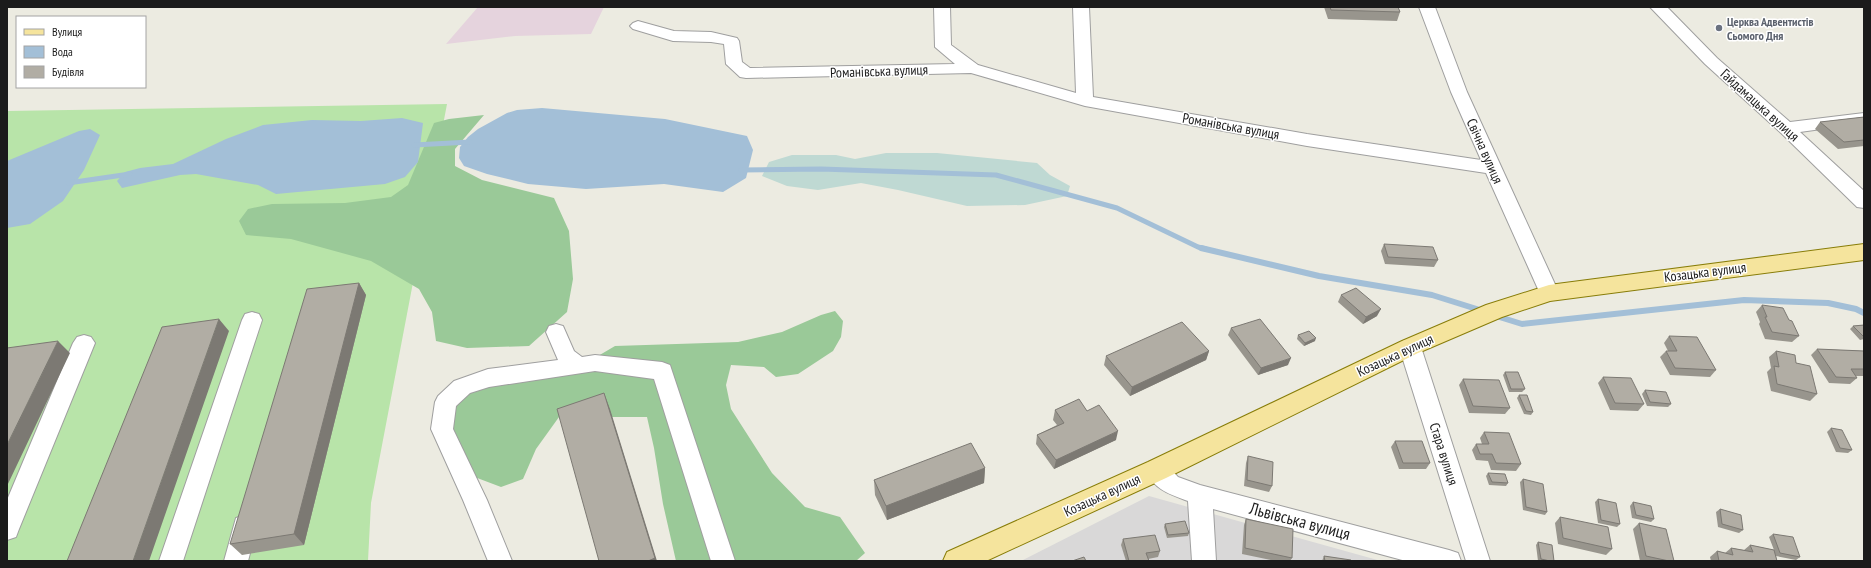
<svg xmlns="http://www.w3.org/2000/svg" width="1871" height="568" viewBox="0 0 1871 568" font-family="'PT Sans Narrow',sans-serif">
<rect width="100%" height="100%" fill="#ecebe1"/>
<path fill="#d9d8d8" d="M1149 496 1381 561H1021Z"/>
<path fill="#e5d3dd" d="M478 7H604L591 34 515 36 446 44Z"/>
<path fill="#b8e4a9" d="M447 104 371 503 368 561H7V111Z"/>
<path fill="#9ac998" d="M484 115 455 149V166L482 180 554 198 569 231 573 279 567 312 529 346 467 348 436 341 432 312 419 289 371 261 291 239 246 235 239 221 248 209 272 204 345 203 391 197 408 185 434 123 449 119Z
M835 311 843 321 841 337 833 351 798 374 776 377 764 367 731 365 726 385 731 409 772 473 805 507 840 517 865 553 856 561H676L663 504 654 448 647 417H559L536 449 523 479 501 487 464 473 450 424 459 398 497 382 598 356 615 346 738 342 782 332 821 315Z"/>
<path fill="#bfd9d3" d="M886 153H937L1037 163 1050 175 1070 186 1067 196 1025 205 967 206 898 190 861 183 818 190 787 186 762 176 769 162 792 155H836L855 159Z"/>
<path fill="#a3bfd7" d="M542 108 665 119 747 136 753 150 746 178 723 192 664 184 586 189 528 184 487 174 464 166 459 158 460 147 468 137 478 129 507 113 517 110Z
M402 118 423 123 418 162 405 177 385 184 276 194 258 185 196 174 180 175 122 188 117 181 125 172 140 168 173 164 226 139 263 125 312 120 361 121Z
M90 129 100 135 84 170 63 201 30 224 7 228V161L79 131Z"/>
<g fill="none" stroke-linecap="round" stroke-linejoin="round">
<path stroke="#a3bfd7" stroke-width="5" d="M414 145 470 142
M741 170 821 169 996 175 1117 208 1198 247 1206 249
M68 183 130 174"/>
<path stroke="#a3bfd7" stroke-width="6" d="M1201 248 1319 276 1432 295 1483 311
M1493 315 1522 324 1744 300 1828 303 1856 309 1864 313"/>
<defs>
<path id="minor" d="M934 7H950L951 45 978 65 1076 93 1073 7H1089L1093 97 1307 134 1481 160 1451 92 1419 7H1435L1467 92 1559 293 1556 298 1549 301 1542 298 1486 173 1307 146 1085 106 971 73 746 78 740 77 726 64 724 44 711 42 673 41 633 29 630 26 633 23 638 21 674 31 711 32 737 38 739 41 742 62 750 68 955 64 935 47Z
M1650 7H1667L1717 58 1790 122 1864 113V123L1800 132 1864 191V208L1857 207 1780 132 1705 64Z
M252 312 259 314 262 320 183 561H159L242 320 245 314Z
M556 324 563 326 574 351 582 357 595 355 662 362 670 365 735 561H711L654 379 595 371 489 387 470 393 456 406 453 429 487 500 512 561H488L463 500 431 429 435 402 438 396 454 381 488 369 558 360 546 332 549 326Z
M84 335 91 337 95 343 19 529 16 537 7 540V500L73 343 77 337Z
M1410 339 1417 341 1421 347 1490 561H1466L1399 347 1403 341Z
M1157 460 1165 463 1178 477 1200 485 1449 550 1458 553 1461 561H1406L1213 509 1216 561H1192L1188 501C1169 494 1155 490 1145 470L1149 463Z
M245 515 254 518 257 526 248 561H224L236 518Z"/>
<path id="major" d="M1864 244V260L1550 301 1502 317 1418 353 1166 478 986 561H943L947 552 1148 462 1402 341 1486 305 1549 285Z"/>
</defs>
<use href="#minor" stroke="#9f9f9f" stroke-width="2"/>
<use href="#major" stroke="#887d09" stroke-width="2"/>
<use href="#minor" fill="#fff" fill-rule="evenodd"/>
<use href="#major" fill="#f5e49d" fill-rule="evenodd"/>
</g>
<path fill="#98958d" d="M1324 7H1398L1400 12 1397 21 1328 19Z
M1864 117V146L1838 149 1815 129 1820 122Z
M1384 244 1438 260 1434 267 1385 264 1381 251Z
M359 283 366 295 304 545 242 555 230 544Z
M1341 295 1377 316 1363 324 1338 302Z
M1762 305 1789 320 1799 336 1792 342 1765 339 1759 324 1760 322 1756 312Z
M1864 325V339L1860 340 1850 329 1853 326Z
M1231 328 1288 365 1258 375 1228 335Z
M1298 335 1315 341 1304 346 1297 339Z
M1669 336 1716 370 1710 377 1670 375 1660 357 1666 351H1668L1664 343Z
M1817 349 1864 351V376H1856L1857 378 1850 384 1829 383 1811 355Z
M1209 351 1206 360 1130 396 1104 365 1106 356Z
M1776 351 1796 363 1817 394 1810 401 1771 391 1767 372 1771 368 1769 357Z
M1505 372 1525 389 1522 392H1509L1503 375Z
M1603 377 1644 404 1638 411 1610 410 1598 383Z
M1463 379 1510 408 1505 414 1469 413 1459 385Z
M1645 390 1671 404 1668 407 1647 406 1642 394Z
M1519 395 1533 412 1531 415 1524 414 1517 398Z
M1055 410 1087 411 1116 440 1054 469 1036 444 1037 435 1057 425 1053 420Z
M1831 428 1852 450 1848 453 1836 452 1827 432Z
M1484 432 1521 464 1516 471 1491 470 1488 461 1476 460 1472 450 1476 444H1482L1480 438Z
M1395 441 1430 463 1426 469H1399L1391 447Z
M1248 456 1272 486 1269 492 1244 486 1246 463Z
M985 468 984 483 887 520 875 495 874 480Z
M1488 473 1508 483 1506 486 1489 485 1486 476Z
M1523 479 1547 512 1545 515 1523 510 1520 482Z
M1598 499 1620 524 1617 527 1598 523 1595 502Z
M1633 502 1654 519 1651 522 1632 518 1630 506Z
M1720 509 1743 530 1739 533 1718 527 1716 512Z
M1560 517 1612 549 1606 555 1558 544 1555 523Z
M1246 519 1292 558 1290 561H1275L1242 554 1244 525Z
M1639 523 1674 561H1640L1633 529Z
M1165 524 1189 533 1188 536 1167 538 1164 527Z
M1773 534 1800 557 1796 560 1776 556 1777 561H1711L1710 557 1717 551 1725 553 1731 548 1744 550 1750 545 1774 550 1769 537Z
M1123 539 1160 551 1158 557 1148 559 1149 561H1126L1121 545Z
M1538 542 1554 561H1538L1536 545Z
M1324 556 1351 561H1322Z"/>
<path fill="#7c7973" d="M359 283 366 295 304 545 294 534Z
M1381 309 1377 316 1363 324 1366 317Z
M219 319 229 331 149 561H133Z
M1316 338 1315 341 1304 346 1305 343Z
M58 341 70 353 7 486V445Z
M1209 351 1206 360 1130 396 1132 387Z
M1291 358 1288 365 1258 375 1261 368Z
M604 393 610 409 657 561H648Z
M1118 431 1116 440 1054 469 1056 460Z
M985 468 984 483 887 520 886 506Z"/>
<path fill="#b1ada4" stroke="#7c7973" d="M1330 7H1398L1400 12 1331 10Z
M1864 117V140L1844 142 1820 122Z
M1384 244 1433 247 1438 260 1388 257Z
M359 283 294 534 230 544 307 289Z
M1356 288 1381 309 1366 317 1341 295Z
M1762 305 1783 308 1789 320 1792 321 1799 336 1772 332 1765 317H1767Z
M219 319 133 561H67L162 327Z
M1260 319 1291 358 1261 368 1231 328Z
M1182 322 1209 351 1132 387 1106 356Z
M1864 325V336H1863L1853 326Z
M1309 331 1316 338 1305 343 1298 335Z
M1669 336 1697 337 1716 370 1675 368 1666 351H1677Z
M58 341 7 445V348Z
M1817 349 1864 351V369H1851L1857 378 1836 377Z
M1776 351 1795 355 1796 363 1810 366 1817 394 1777 384 1774 366 1779 367Z
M1505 372H1518L1525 389H1511Z
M1603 377 1631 378 1644 404 1615 403Z
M1463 379 1499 380 1510 408 1473 406Z
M1645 390 1666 392 1671 404 1650 402Z
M604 393 655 558 648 561H599L557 409Z
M1519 395H1527L1533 412 1526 411Z
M1079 399 1087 411 1099 405 1118 431 1056 460 1037 435 1064 423 1055 410Z
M1831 428 1842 430 1852 450 1840 448Z
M1484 432 1509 433 1521 464 1496 463 1492 454H1480L1476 444H1489Z
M1395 441H1422L1430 463H1403Z
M971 443 985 468 886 506 874 480Z
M1248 456 1273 462 1272 486 1247 480Z
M1488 473 1505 474 1508 483 1492 482Z
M1523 479 1543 484 1547 512 1526 507Z
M1598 499 1616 503 1620 524 1601 520Z
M1633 502 1651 506 1654 519 1636 515Z
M1720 509 1741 515 1743 530 1722 524Z
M1560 517 1608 527 1612 549 1563 538Z
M1246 519 1293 529 1292 558 1245 548Z
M1185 521 1189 533 1168 535 1165 524Z
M1639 523 1666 529 1674 561H1669L1646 556Z
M1773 534 1793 537 1800 557 1780 553Z
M1155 535 1160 551 1146 553 1149 561H1129L1123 539Z
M1538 542 1552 545 1554 561H1550L1541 559Z
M1750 545 1774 550 1777 561H1719L1717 551 1733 555 1731 548 1753 552Z
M1324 556 1351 560V561H1325Z
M1084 557 1086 561H1072Z"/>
<circle fill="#6b7280" stroke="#fff" stroke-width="1.5" cx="1719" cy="28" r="4"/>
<g text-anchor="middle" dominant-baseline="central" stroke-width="3" stroke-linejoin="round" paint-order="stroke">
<g font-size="12" font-weight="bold" fill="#5b616d" stroke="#fff" text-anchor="start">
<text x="1727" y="21">Церква Адвентистiв<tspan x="1727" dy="14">Сьомого Дня</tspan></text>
</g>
<g font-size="14" fill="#1b1b1b" stroke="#fff">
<text transform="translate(879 71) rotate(-2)">Романівська вулиця</text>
<text transform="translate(1760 105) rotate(42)">Гайдамацька вулиця</text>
<text transform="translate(1231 126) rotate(10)">Романівська вулиця</text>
<text transform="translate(1485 151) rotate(66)">Свічна вулиця</text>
<text transform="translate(1705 272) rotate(-7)">Козацька вулиця</text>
<text transform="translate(1395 355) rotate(-25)">Козацька вулиця</text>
<text transform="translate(1444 454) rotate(72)">Стара вулиця</text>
<text transform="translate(1102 495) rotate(-25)">Козацька вулиця</text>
</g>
<g font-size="17" fill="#1b1b1b" stroke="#fff">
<text transform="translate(1300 521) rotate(15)">Львівська вулиця</text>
</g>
</g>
<rect width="1871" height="568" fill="none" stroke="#1b1b1b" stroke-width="16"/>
<rect x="16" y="16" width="130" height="72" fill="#ffffff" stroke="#a4a4a4"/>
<rect x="24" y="29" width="20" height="6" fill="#f5e49d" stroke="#a4a4a4"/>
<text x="52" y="36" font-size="12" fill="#1b1b1b">Вулиця</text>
<rect x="24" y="46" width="20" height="12" fill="#a3bfd7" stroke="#a4a4a4"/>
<text x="52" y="56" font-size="12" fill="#1b1b1b">Вода</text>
<rect x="24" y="66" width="20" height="12" fill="#b1ada4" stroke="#a4a4a4"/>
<text x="52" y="76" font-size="12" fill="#1b1b1b">Будівля</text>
</svg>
